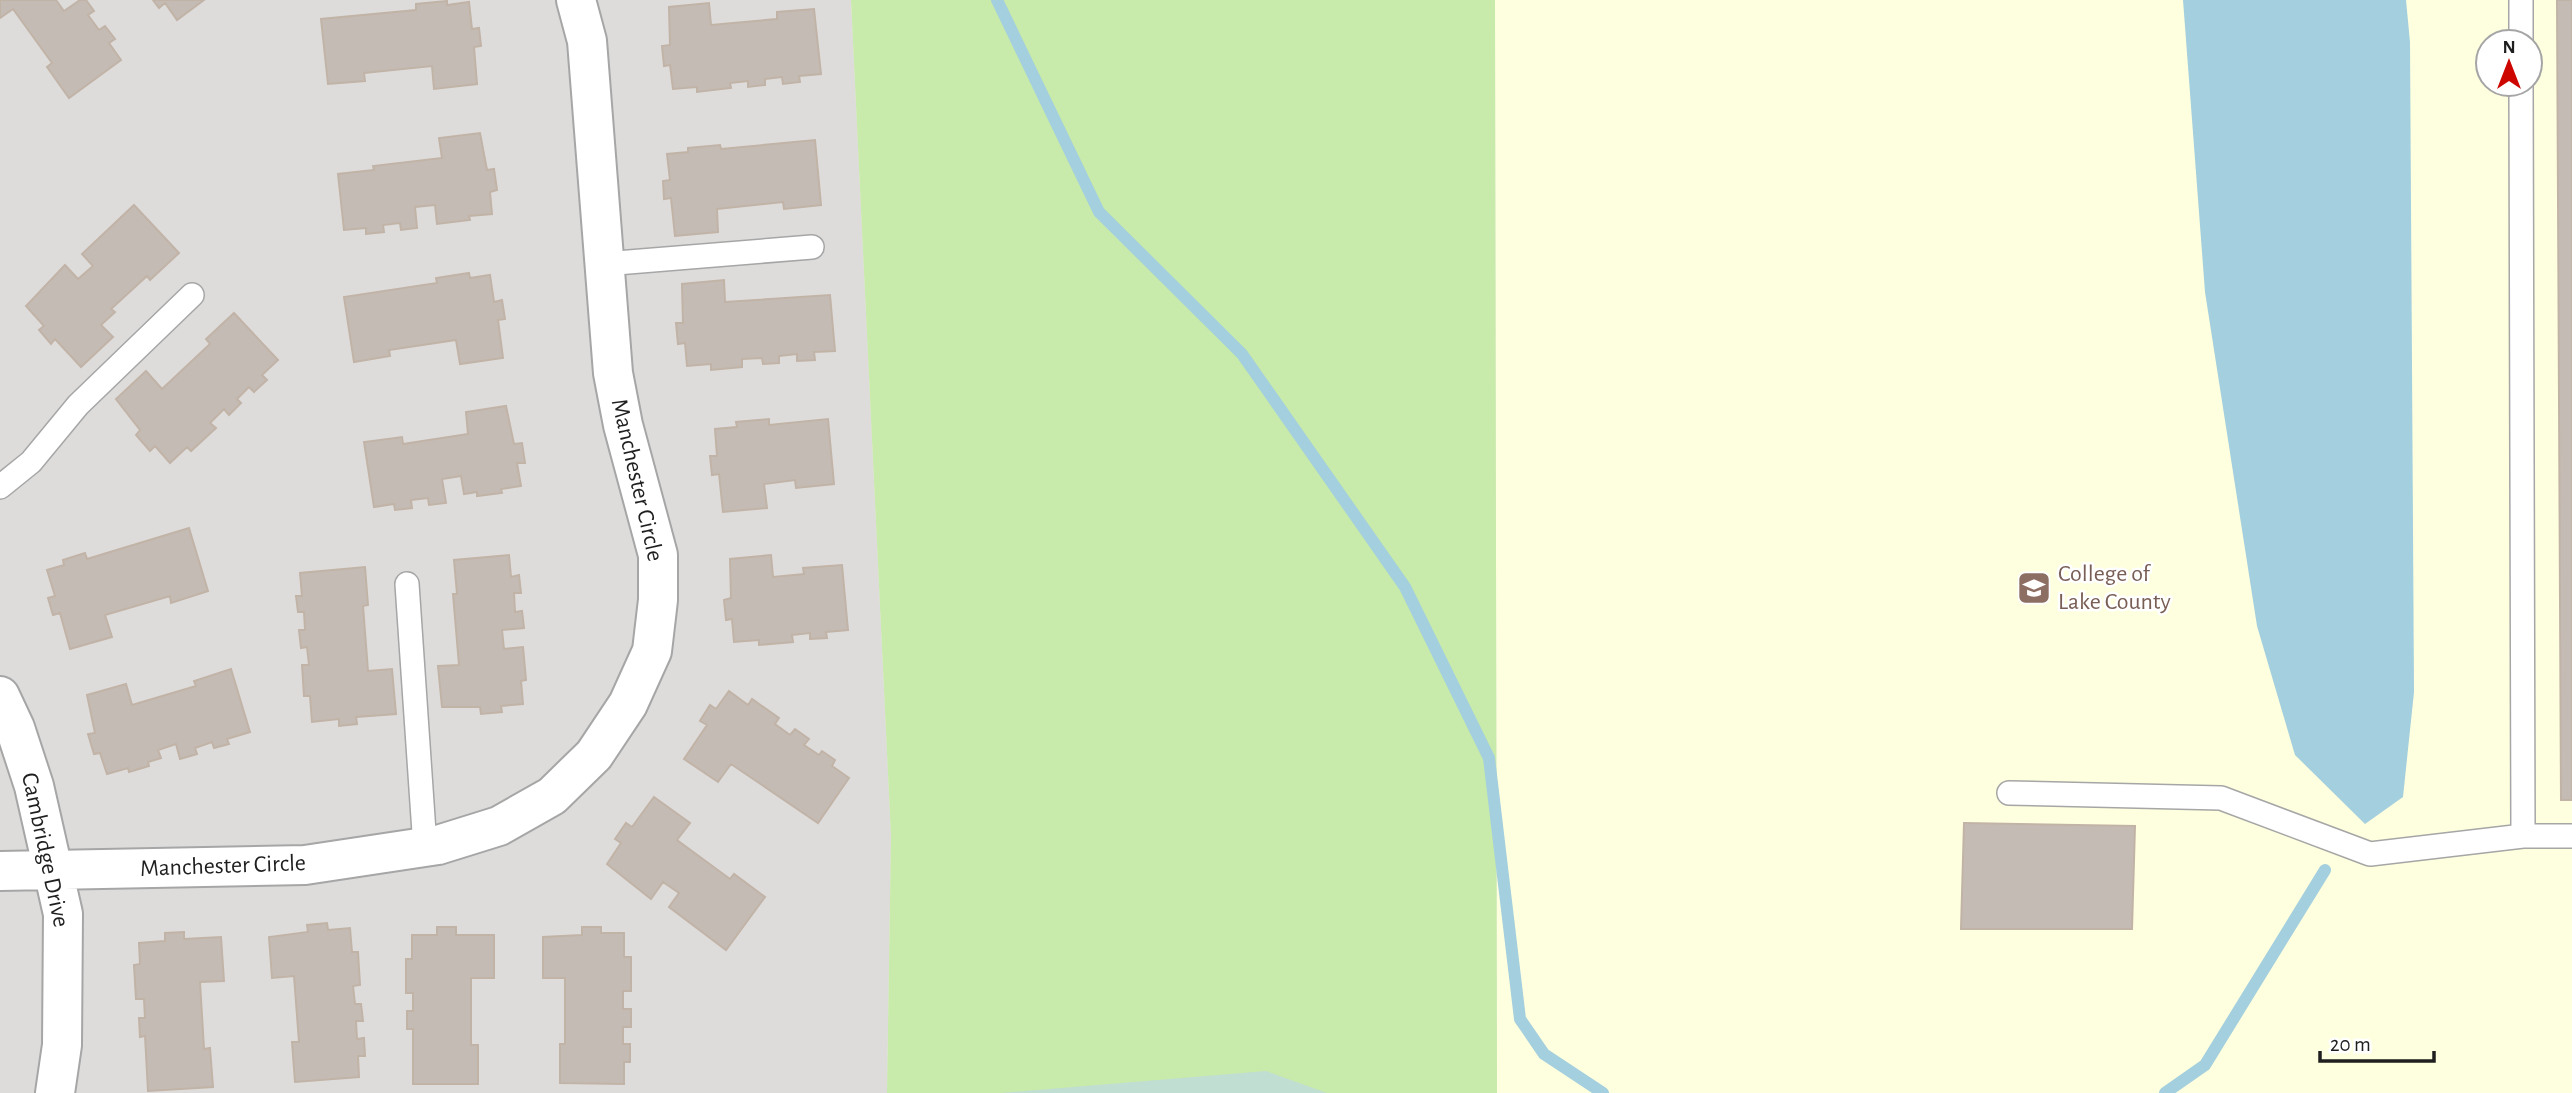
<svg xmlns="http://www.w3.org/2000/svg" width="2572" height="1093" viewBox="0 0 2572 1093" font-family="'Alegreya Sans',sans-serif">
<rect width="100%" height="100%" fill="#f0ece5"/>
<path fill="#dddcdb" d="M0 0H851L891 836 887 1093H0Z"/>
<path fill="#feffde" fill-rule="evenodd" d="M1495 0H2572V1093H1497ZM2488 42H2530V84H2488Z"/>
<path fill="#c8eaaa" d="M851 0H1495L1497 1093H887L891 836Z"/>
<path fill="#c1ded2" d="M1266 1071 1327 1093H1000Z"/>
<path fill="#a4cfde" d="M2183 0H2406L2410 42 2414 692 2403 797 2365 824 2295 755 2257 626 2205 292Z"/>
<g fill="none" stroke-linecap="round" stroke-linejoin="round">
<path stroke="#a4cfde" stroke-width="12" d="M997 0 1099 212 1242 354 1405 587 1489 758 1520 1019 1544 1054 1603 1093
M2165 1093 2205 1065 2325 870"/>
</g>
<path fill="#c4bcb4" stroke="#c2b3a7" stroke-width="2" d="M0 0H56L64 11 80 0H86L94 11 88 15 99 30 105 26 115 39 109 43 121 60 69 98 47 67 52 63 13 9 0 18Z
M153 0H204L177 20 165 3 159 8Z
M2557 0H2572V800H2561Z
M447 1V5L469 2 472 29 479 28 481 46 474 47 477 84 434 89 432 66 364 73 365 81 328 84 321 19 416 10V4Z
M709 3 711 25 777 19V12L814 9 821 74 799 76 800 82 783 84 782 77 765 79V85L748 87V81L730 83 731 88 697 92V87L673 89 670 65 664 66 662 46 670 45 669 7Z
M480 133 487 170 494 169 497 190 490 192 492 214 469 216 470 220 437 224 435 205 415 207 417 228 401 230 400 223 383 225 384 232 366 234V228L344 230 338 174 374 170 373 166 442 158 439 138Z
M815 140 821 205 784 209 783 202 717 209 718 232 675 236 671 198 664 199 663 181 670 180 667 154 688 152V148L720 145 721 149Z
M134 205 179 253 150 280 147 276 111 309 115 312 101 325 113 337 81 367 55 339 51 344 39 330 44 326 26 306 65 265 78 279 93 266 82 254Z
M469 273 470 278 490 275 494 302 502 300 505 319 498 320 503 358 460 364 456 340 389 350 390 356 354 362 344 297 437 283 436 278Z
M724 280 725 302 830 295 835 351 814 352 815 360 797 361V354L779 356V363L763 364 762 358 742 359V367L711 370V364L687 366 685 343 678 344 676 323H683L682 284Z
M234 313 278 360 262 375 267 380 254 392 249 387 237 399 241 403 229 415 224 409 210 423 216 428 191 451 187 447 170 463 155 446 150 451 136 435 140 430 116 399 146 371 162 389 210 344 206 339Z
M506 406 514 444 522 443 525 463H517L521 486 501 489 502 493 477 496V492L464 494 461 476 442 479 446 503 429 505 428 498 411 500 412 508 395 510 394 504 374 507 364 442 402 437 403 444 468 434 466 412Z
M769 419V425L828 419 834 484 796 488 795 480 764 484 767 508 723 512 719 474 712 475 710 456H717L715 429 737 427 736 422Z
M189 528 208 591 171 603 170 596 105 615 112 637 70 649 60 613 53 615 48 598 55 596 47 570 64 565 63 560 85 553 87 559Z
M509 555 511 577 519 575 521 593H514L515 612 522 611 524 628 502 630 504 649 523 647 526 680 521 681 523 704 501 706 502 712 481 714 480 707H442L438 666 459 665 453 594H457L454 560Z
M771 555 773 577 804 574 803 568 842 565 848 630 826 632 827 638 810 639V633L792 635 793 642 759 645V640L734 642 732 619 726 620 724 600 731 598 730 559Z
M365 567 368 605 363 606 368 671 392 669 396 714 356 717 357 724 339 726V719L312 722 310 696H304L302 665H309L307 647 301 648 299 630H305L304 612H298L296 596H302L300 573Z
M231 669 250 732 227 739 229 744 214 748 212 742 195 748 197 754 180 759 176 744 158 750 161 758 148 762 149 766 129 772 128 768 107 774 100 753 94 754 88 734 95 733 87 695 126 684 132 705 196 686 194 681Z
M729 691 748 705 752 699 779 718 775 724 790 735 795 729 809 739 804 745 819 755 822 751 835 760 832 766 849 778 818 823 731 764 718 782 684 759 707 725 700 721 710 705 716 709Z
M654 797 690 823 677 840 730 879 734 874 765 897 726 950 669 907 679 893 663 882 651 899 607 864 621 843 615 839 626 823 632 827Z
M1964 823 2135 826 2132 929H1961Z
M327 923 328 930 350 928 352 952H358L360 985 353 986 355 1004H361L363 1021H356L357 1039 364 1038 365 1056H358L359 1077 295 1082 292 1042H299L294 976 272 978 269 937 308 932 307 925Z
M437 927H456V935H494V978H471V1045H478V1084H413V1029H407V1011H413V993H406V959H412V935H437Z
M582 927H601V933H624V957H631V991H623V1009H631V1027H623V1044H630V1062H624V1084L560 1083V1044H565V978H543V937L582 935Z
M184 932V939L221 937 224 981 200 982 204 1049 210 1048 213 1087 148 1091 145 1036 140 1037 139 1018H145L144 999H136L134 965 140 964 139 943 165 941V933Z"/>
<g fill="none" stroke-linecap="round" stroke-linejoin="round">
<defs>
<path id="lane" d="M2521 0V42
M2521 84 2523 836
M604 264 812 247
M0 487 31 462 78 405 192 295
M407 584 425 847
M2009 793 2221 798 2370 854 2523 836H2572"/>
<path id="street" d="M0 696 15 728 34 786 63 914 62 1045 55 1093
M0 871 305 865 438 845 499 826 552 796 594 755 628 704 652 651 658 600V555L623 425 613 373 587 41 576 0"/>
</defs>
<use href="#lane" stroke="#a6a6a6" stroke-width="26"/>
<use href="#street" stroke="#a6a6a6" stroke-width="42"/>
<use href="#lane" stroke="#fff" stroke-width="23"/>
<use href="#street" stroke="#fff" stroke-width="38"/>
</g>
<defs>
<symbol id="university-square" viewBox="-11 -11 22 22"><rect x="-9" y="-9" width="18" height="18" rx="4" fill="#8d6e63" stroke="#fff"/><path d="M0-5L7-2L0 1L-7-2ZM-4 1L0 2.5L4 1V4Q0 6-4 4Z" fill="#fff"/></symbol>
</defs>
<g fill-rule="evenodd">
<use href="#university-square" x="2015" y="569" width="38" height="38"/>
</g>
<g text-anchor="middle" dominant-baseline="central" stroke-width="5" stroke-linejoin="round" paint-order="stroke">
<g font-size="24" fill="#1f1f1f" stroke="#fff">
<text transform="translate(637 480) rotate(77)">Manchester Circle</text>
<text transform="translate(45 850) rotate(78)">Cambridge Drive</text>
<text transform="translate(223 866) rotate(-2)">Manchester Circle</text>
</g>
<g font-size="24" fill="#785e54" stroke="#fff" text-anchor="start">
<text x="2058" y="574">College of<tspan x="2058" dy="28">Lake County</tspan></text>
</g>
</g>
<g transform="translate(2509 63)"><circle r="33" fill="#ffffff" stroke="#a5a5a5" stroke-width="2"/>
<path d="M0-5L12 26L0 18L-12 26Z" fill="#cd0600"/>
<text y="-10" font-size="19" font-weight="bold" text-anchor="middle" fill="#1f1f1f">N</text>
</g>
<path d="M2320 1051v10h114v-10" fill="none" stroke="#1f1f1f" stroke-width="3.5"/>
<text x="2330" y="1051" font-size="21" fill="#1f1f1f" stroke="#ffffff" stroke-width="5" paint-order="stroke">20 m</text>
</svg>
